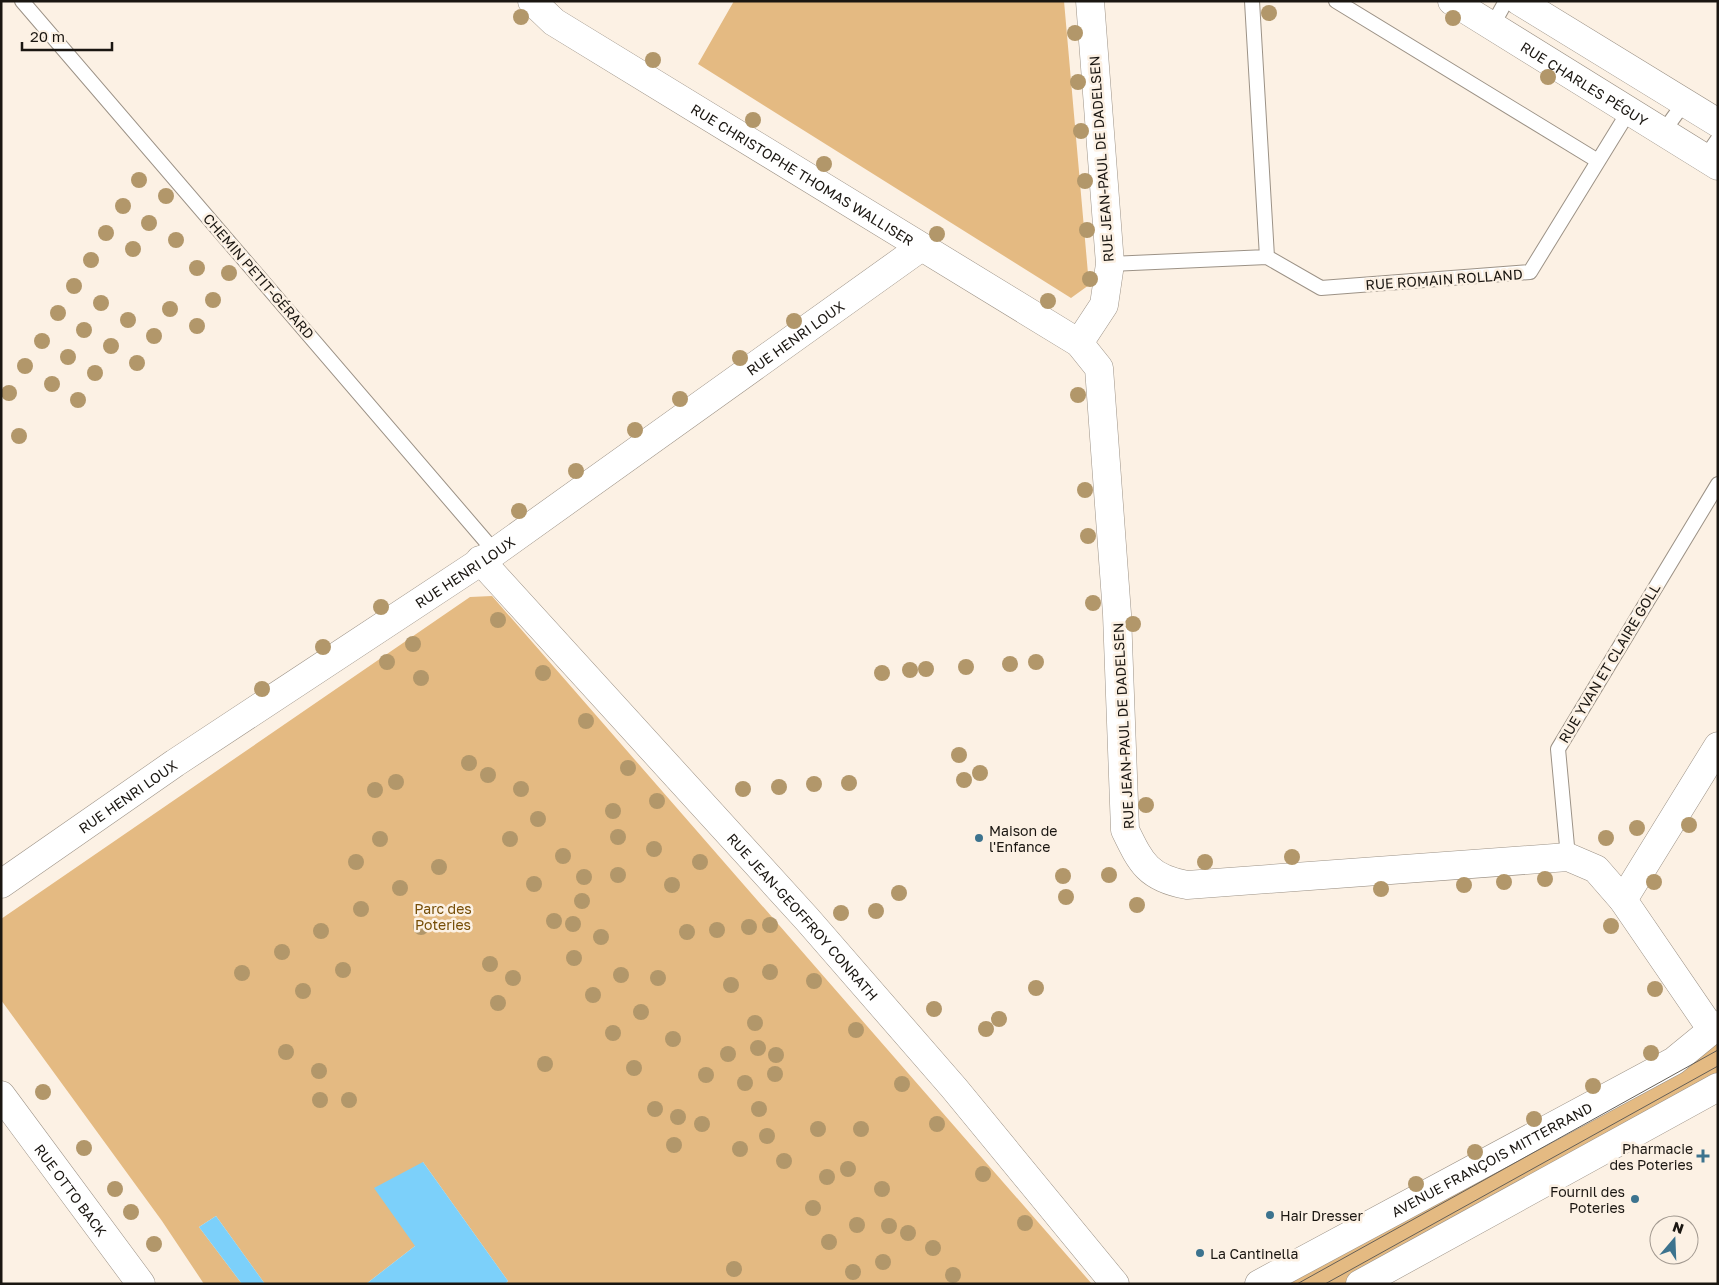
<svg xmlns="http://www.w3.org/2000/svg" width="1719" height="1285" viewBox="0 0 1719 1285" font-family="'Golos Text',sans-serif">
<rect width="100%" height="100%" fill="#fcf1e4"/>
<path fill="#e4ba82" d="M734 1H1064L1089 285 1071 298 698 64Z
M492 596 1092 1284H505L508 1281 423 1162 415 1246 366 1284H265L216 1216 199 1227 242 1284H204L162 1221 1 1000V919L470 597Z
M1718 1034V1078L1345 1284H1279Z"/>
<path fill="#7cd0fa" d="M423 1162 508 1281 505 1284H366L415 1246 374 1188Z
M216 1216 265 1284H242L199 1227Z"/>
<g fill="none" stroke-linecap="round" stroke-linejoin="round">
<defs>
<path id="lane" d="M22 1 495 552
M1252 1 1267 257
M1336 1 1598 161
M1492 26 1506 1
M1663 132 1684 103
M1705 158 1718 139
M1110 264 1267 257 1321 288 1530 272 1629 111
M1568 857 1558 749 1718 484"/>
<g id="street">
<path id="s1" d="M532 1 554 22 1079 343 1099 368 1117 614 1125 830C1141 863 1148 878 1187 885L1568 857 1596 869 1623 900 1712 1030"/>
<path d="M1079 343 1104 305 1110 264 1090 1"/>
<path id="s2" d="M480 560 807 919 954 1088 1115 1284"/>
<path id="s3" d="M1 884 175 763 495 552 920 248"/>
<path d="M1623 900 1718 746"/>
<path id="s4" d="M1 1095 141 1284"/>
</g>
<g id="secondary">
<path id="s5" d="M1452 1 1718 166"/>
<path d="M1519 1 1718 123"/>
<path id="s6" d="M1259 1284 1674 1061 1718 1025"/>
<path d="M1360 1284 1718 1087"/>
</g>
</defs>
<use href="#lane" stroke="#9c9286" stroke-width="16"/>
<use href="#street" stroke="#9c9286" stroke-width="29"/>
<use href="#secondary" stroke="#9c9286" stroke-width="29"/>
<use href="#lane" stroke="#fff" stroke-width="14"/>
<use href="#street" stroke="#fff" stroke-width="28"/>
<use href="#secondary" stroke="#fff" stroke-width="28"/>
<path stroke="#655f57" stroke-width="1" d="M1297 1284 1718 1050
M1325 1284 1718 1066"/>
</g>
<g fill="#b2976a">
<circle cx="1269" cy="13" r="8"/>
<circle cx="521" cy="17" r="8"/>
<circle cx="1453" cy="18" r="8"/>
<circle cx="1075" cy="33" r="8"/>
<circle cx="653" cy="60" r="8"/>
<circle cx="1548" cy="77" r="8"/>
<circle cx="1078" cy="82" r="8"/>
<circle cx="753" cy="120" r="8"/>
<circle cx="1081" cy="131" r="8"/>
<circle cx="824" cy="164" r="8"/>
<circle cx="139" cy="180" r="8"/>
<circle cx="1085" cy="181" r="8"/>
<circle cx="166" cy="196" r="8"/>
<circle cx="123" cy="206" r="8"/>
<circle cx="149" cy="223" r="8"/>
<circle cx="1087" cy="230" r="8"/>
<circle cx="106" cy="233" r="8"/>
<circle cx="937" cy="234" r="8"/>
<circle cx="176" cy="240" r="8"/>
<circle cx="133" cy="249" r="8"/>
<circle cx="91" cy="260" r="8"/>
<circle cx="197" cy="268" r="8"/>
<circle cx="229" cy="273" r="8"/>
<circle cx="1090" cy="279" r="8"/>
<circle cx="74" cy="286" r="8"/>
<circle cx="213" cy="300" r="8"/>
<circle cx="1048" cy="301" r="8"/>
<circle cx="101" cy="303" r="8"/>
<circle cx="170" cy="309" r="8"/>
<circle cx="58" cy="313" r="8"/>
<circle cx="128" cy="320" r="8"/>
<circle cx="794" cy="321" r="8"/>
<circle cx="197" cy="326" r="8"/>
<circle cx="84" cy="330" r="8"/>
<circle cx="154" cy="336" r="8"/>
<circle cx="42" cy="341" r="8"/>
<circle cx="111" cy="346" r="8"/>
<circle cx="68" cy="357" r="8"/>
<circle cx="740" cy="358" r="8"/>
<circle cx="137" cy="363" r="8"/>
<circle cx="25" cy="366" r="8"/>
<circle cx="95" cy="373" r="8"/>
<circle cx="52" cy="384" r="8"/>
<circle cx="9" cy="393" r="8"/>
<circle cx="1078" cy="395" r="8"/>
<circle cx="680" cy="399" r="8"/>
<circle cx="78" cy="400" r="8"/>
<circle cx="635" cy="430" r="8"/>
<circle cx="19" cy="436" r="8"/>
<circle cx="576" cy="471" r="8"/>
<circle cx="1085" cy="490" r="8"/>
<circle cx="519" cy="511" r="8"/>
<circle cx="1088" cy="536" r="8"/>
<circle cx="1093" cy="603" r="8"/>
<circle cx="381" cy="607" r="8"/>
<circle cx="498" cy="620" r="8"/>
<circle cx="1133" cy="624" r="8"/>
<circle cx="413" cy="644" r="8"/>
<circle cx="323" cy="647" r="8"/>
<circle cx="387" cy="662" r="8"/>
<circle cx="1036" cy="662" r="8"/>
<circle cx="1010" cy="664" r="8"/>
<circle cx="966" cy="667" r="8"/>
<circle cx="926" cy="669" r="8"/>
<circle cx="910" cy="670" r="8"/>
<circle cx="543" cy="673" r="8"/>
<circle cx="882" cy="673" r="8"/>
<circle cx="421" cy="678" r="8"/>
<circle cx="262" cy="689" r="8"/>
<circle cx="586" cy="721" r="8"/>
<circle cx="959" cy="755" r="8"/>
<circle cx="469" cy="763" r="8"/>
<circle cx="628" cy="768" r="8"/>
<circle cx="980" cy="773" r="8"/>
<circle cx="488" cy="775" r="8"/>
<circle cx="964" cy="780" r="8"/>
<circle cx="396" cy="782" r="8"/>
<circle cx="849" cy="783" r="8"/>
<circle cx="814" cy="784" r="8"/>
<circle cx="779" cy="787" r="8"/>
<circle cx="521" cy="789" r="8"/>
<circle cx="743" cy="789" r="8"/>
<circle cx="375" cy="790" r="8"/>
<circle cx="657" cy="801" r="8"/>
<circle cx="1146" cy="805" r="8"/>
<circle cx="613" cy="811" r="8"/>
<circle cx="538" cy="819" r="8"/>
<circle cx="1689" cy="825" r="8"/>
<circle cx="1637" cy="828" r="8"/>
<circle cx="618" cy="837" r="8"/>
<circle cx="1606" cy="838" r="8"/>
<circle cx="380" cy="839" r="8"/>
<circle cx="510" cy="839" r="8"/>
<circle cx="654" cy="849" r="8"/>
<circle cx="563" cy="856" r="8"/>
<circle cx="1292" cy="857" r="8"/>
<circle cx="356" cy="862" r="8"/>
<circle cx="700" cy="862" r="8"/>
<circle cx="1205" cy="862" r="8"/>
<circle cx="439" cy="867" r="8"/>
<circle cx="618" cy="875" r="8"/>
<circle cx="1109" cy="875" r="8"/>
<circle cx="1063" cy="876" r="8"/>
<circle cx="584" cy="877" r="8"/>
<circle cx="1545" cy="879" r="8"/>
<circle cx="1504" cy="882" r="8"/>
<circle cx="1654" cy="882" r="8"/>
<circle cx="534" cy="884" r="8"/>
<circle cx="672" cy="885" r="8"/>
<circle cx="1464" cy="885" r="8"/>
<circle cx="400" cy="888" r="8"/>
<circle cx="1381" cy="889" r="8"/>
<circle cx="899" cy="893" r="8"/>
<circle cx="1066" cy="897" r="8"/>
<circle cx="582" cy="901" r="8"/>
<circle cx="1137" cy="905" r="8"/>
<circle cx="361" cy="909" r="8"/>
<circle cx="876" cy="911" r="8"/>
<circle cx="841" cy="913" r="8"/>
<circle cx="554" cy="921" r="8"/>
<circle cx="573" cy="924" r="8"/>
<circle cx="770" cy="925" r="8"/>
<circle cx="1611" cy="926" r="8"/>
<circle cx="421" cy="927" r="8"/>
<circle cx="749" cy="927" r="8"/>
<circle cx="717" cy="930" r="8"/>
<circle cx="321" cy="931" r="8"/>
<circle cx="687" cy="932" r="8"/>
<circle cx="601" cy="937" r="8"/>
<circle cx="282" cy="952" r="8"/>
<circle cx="574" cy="958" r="8"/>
<circle cx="490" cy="964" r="8"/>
<circle cx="343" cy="970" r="8"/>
<circle cx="770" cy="972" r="8"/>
<circle cx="242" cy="973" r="8"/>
<circle cx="621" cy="975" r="8"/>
<circle cx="513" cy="978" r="8"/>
<circle cx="658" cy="978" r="8"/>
<circle cx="814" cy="981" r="8"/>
<circle cx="731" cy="985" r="8"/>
<circle cx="1036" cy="988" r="8"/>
<circle cx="1655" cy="989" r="8"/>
<circle cx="303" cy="991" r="8"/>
<circle cx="593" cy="995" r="8"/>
<circle cx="498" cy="1003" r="8"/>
<circle cx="934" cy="1009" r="8"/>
<circle cx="641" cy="1012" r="8"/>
<circle cx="999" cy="1019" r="8"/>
<circle cx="755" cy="1023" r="8"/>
<circle cx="986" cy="1029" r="8"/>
<circle cx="856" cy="1030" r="8"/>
<circle cx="613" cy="1033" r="8"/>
<circle cx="673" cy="1039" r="8"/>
<circle cx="758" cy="1048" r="8"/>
<circle cx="286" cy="1052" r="8"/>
<circle cx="1651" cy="1053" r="8"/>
<circle cx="728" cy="1054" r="8"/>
<circle cx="776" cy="1055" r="8"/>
<circle cx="545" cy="1064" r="8"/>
<circle cx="634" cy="1068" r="8"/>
<circle cx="319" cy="1071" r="8"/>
<circle cx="775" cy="1074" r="8"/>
<circle cx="706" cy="1075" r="8"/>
<circle cx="745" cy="1083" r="8"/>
<circle cx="902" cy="1084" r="8"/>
<circle cx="1593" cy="1086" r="8"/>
<circle cx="43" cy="1092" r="8"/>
<circle cx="320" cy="1100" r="8"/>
<circle cx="349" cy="1100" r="8"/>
<circle cx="655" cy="1109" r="8"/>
<circle cx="759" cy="1109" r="8"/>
<circle cx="678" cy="1117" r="8"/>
<circle cx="1534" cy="1119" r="8"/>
<circle cx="702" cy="1124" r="8"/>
<circle cx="937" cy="1124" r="8"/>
<circle cx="818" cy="1129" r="8"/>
<circle cx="861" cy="1129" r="8"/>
<circle cx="767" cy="1136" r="8"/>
<circle cx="674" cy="1145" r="8"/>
<circle cx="84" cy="1148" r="8"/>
<circle cx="740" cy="1149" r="8"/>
<circle cx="1475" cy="1152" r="8"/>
<circle cx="784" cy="1161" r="8"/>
<circle cx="848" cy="1169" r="8"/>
<circle cx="983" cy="1174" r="8"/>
<circle cx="827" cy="1177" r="8"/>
<circle cx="1416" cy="1184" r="8"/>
<circle cx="115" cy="1189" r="8"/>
<circle cx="882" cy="1189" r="8"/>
<circle cx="813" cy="1208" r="8"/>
<circle cx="131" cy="1212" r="8"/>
<circle cx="1025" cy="1223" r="8"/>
<circle cx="857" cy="1225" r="8"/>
<circle cx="889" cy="1226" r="8"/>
<circle cx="908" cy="1233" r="8"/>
<circle cx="829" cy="1242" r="8"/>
<circle cx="154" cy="1244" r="8"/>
<circle cx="933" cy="1248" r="8"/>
<circle cx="883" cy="1262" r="8"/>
<circle cx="734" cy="1269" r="8"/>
<circle cx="853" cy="1272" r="8"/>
<circle cx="953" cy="1275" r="8"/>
</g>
<g fill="#3c738e" stroke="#fcf1e4" stroke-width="2">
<circle cx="979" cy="838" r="5"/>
<path d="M1700.5 1148.5h5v5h5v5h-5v5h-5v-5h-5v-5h5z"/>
<circle cx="1635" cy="1199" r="5"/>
<circle cx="1270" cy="1215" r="5"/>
<circle cx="1200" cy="1253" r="5"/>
</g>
<g text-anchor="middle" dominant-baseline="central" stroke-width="5" stroke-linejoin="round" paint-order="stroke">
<g font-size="14" fill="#1a1611" stroke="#fcf1e4">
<text stroke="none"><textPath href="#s5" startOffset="156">RUE CHARLES PÉGUY</textPath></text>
<text transform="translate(1101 159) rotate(-94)">RUE JEAN-PAUL DE DADELSEN</text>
<text stroke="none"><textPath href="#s1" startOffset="322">RUE CHRISTOPHE THOMAS WALLISER</textPath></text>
<text transform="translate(259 276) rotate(49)">CHEMIN PETIT-GÉRARD</text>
<text transform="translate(1444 279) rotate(-4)">RUE ROMAIN ROLLAND</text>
<text stroke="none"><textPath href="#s3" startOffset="964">RUE HENRI LOUX</textPath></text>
<text stroke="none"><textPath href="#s3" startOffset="559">RUE HENRI LOUX</textPath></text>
<text transform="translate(1609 663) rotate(-59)">RUE YVAN ET CLAIRE GOLL</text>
<text transform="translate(1123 726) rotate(-93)">RUE JEAN-PAUL DE DADELSEN</text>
<text stroke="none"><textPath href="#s3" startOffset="154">RUE HENRI LOUX</textPath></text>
<text stroke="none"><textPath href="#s2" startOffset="481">RUE JEAN-GEOFFROY CONRATH</textPath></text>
<text stroke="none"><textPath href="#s6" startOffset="264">AVENUE FRANÇOIS MITTERRAND</textPath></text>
<text stroke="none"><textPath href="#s4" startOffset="118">RUE OTTO BACK</textPath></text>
</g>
<g font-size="14" fill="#1a1611" stroke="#fcf1e4" text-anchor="start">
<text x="989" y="830">Maison de<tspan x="989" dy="16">l'Enfance</tspan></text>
<text x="1693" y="1148" text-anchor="end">Pharmacie<tspan x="1693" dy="16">des Poteries</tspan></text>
<text x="1625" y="1191" text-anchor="end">Fournil des<tspan x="1625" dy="16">Poteries</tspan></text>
<text x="1280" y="1215">Hair Dresser</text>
<text x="1210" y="1253">La Cantinella</text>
</g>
<g font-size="14" fill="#754d06" stroke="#fcf1e4">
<text x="443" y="908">Parc des<tspan x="443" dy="16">Poteries</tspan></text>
</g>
</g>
<rect width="1719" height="1285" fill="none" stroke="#1a1611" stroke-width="5"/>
<g transform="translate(1674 1240) rotate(19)"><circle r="24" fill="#fcf1e4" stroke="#a29990"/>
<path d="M0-4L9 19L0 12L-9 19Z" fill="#3c738e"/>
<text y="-8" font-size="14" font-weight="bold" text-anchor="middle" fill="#1a1611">N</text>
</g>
<path d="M22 42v8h90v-8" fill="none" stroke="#1a1611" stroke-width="2.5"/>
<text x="30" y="42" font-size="15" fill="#1a1611" stroke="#fcf1e4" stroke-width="4" paint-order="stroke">20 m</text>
</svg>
